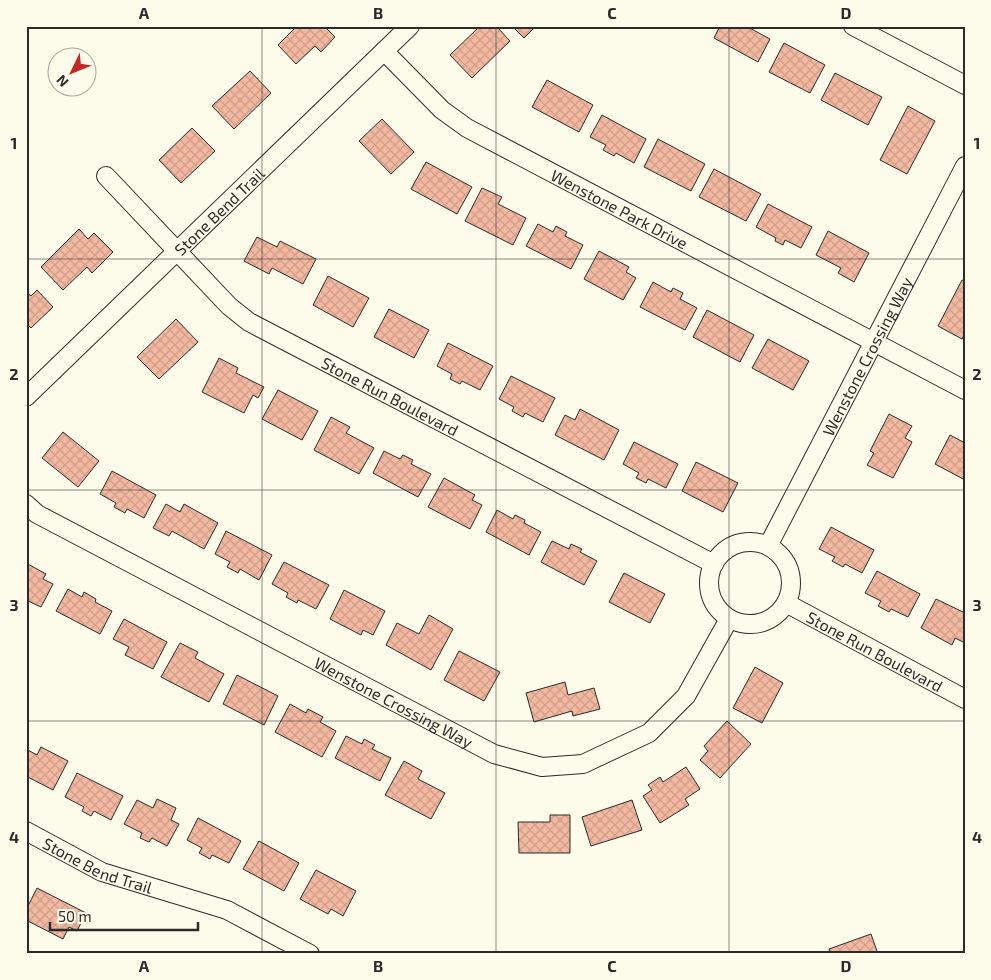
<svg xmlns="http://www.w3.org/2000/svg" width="991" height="980" viewBox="0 0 991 980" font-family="'Exo 2',sans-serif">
<defs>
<pattern id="building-cross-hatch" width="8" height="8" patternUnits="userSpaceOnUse" patternTransform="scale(1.25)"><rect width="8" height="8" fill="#f2b8a0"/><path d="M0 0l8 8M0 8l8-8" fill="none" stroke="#d09e8a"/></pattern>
</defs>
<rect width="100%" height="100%" fill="#fdfbea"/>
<path fill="url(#building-cross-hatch)" stroke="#2b2b2b" d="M297 26H324L335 37 321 52 315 46 296 64 278 45Z
M480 26H496L510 41 472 78 450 55Z
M512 26H536L524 38Z
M720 26H746L770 39 758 62 714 38Z
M784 43 825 65 810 93 769 72Z
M250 71 271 93 234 129 212 106Z
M835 73 882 97 868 125 821 100Z
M547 80 593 105 579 132 532 107Z
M908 106 935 121 907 174 880 160Z
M602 115 646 139 634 163 616 153 614 156 603 150 606 145 590 137Z
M382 119 414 152 391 174 359 141Z
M192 128 215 151 181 183 159 160Z
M658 139 705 164 691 191 644 167Z
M426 162 472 187 457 214 411 189Z
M714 169 761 194 746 221 699 197Z
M482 188 502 197 498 204 526 218 513 245 465 221Z
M768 204 812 227 801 248 785 240 783 245 775 241 776 238 756 227Z
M538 224 553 232 556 226 567 232 565 236 583 245 571 269 526 246Z
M79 229 88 239 94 233 113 252 92 273 87 267 63 290 41 267Z
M828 231 869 253 854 282 838 273 841 268 816 255Z
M257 237 277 247 280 241 316 259 303 284 272 268 269 274 244 261Z
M599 251 629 267 626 272 636 278 623 300 584 279Z
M328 276 369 298 353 327 313 305Z
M962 280 965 281V333L962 339 938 326Z
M653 282 671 292 673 288 683 293 680 299 697 308 685 330 640 307Z
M37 290 53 307 31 328 26 323V292L31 296Z
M389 309 429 330 414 358 374 337Z
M707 310 754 335 740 362 693 337Z
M176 319 198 342 159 379 137 357Z
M768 339 809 361 793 390 752 368Z
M448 343 493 366 480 390 462 381 460 384 450 379 452 374 437 366Z
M219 358 238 368 236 373 264 387 258 398 253 395 244 413 202 392Z
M511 376 555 398 543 422 525 413 523 417 512 411 514 407 499 399Z
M278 390 318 411 302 440 262 419Z
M580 409 619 430 604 460 555 435 565 415 575 420Z
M889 414 912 426 905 438 912 442 893 478 867 465 874 453 870 451Z
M331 417 350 427 346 433 374 448 359 474 314 450Z
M63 432 99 461 78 487 42 458Z
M950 435 965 443V480L935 464Z
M634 442 678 464 666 488 648 479 646 483 636 478 639 473 623 464Z
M384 451 400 459 403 455 413 460 411 464 431 474 418 497 373 473Z
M696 462 738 483 723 512 682 491Z
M112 471 156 495 144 518 127 509 125 513 114 507 116 503 100 494Z
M444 478 475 495 472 500 482 505 470 529 428 507Z
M166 504 180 512 184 504 218 523 204 549 172 531 169 536 153 528Z
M497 510 513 519 515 515 525 520 524 523 541 532 529 555 486 532Z
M831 527 874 550 862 573 845 564 843 567 832 561 835 557 819 549Z
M226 531 272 555 259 580 240 569 238 573 227 567 230 562 215 554Z
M552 541 569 549 571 544 582 549 580 552 597 561 584 585 541 562Z
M284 562 329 585 316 609 298 600 297 603 286 597 288 593 272 584Z
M26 563 46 574 43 579 53 584 41 607 26 600Z
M877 571 920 594 908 617 891 609 889 612 878 606 881 601 865 593Z
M624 573 665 594 650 623 609 602Z
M68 589 82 597 84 592 96 599 95 602 112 611 100 634 56 611Z
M344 590 385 611 373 635 363 630 361 635 330 619Z
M936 599 965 613V643L955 638 952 645 921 628Z
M429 615 453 629 431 670 386 645 397 623 419 634Z
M124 619 167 642 153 669 125 655 129 647 113 639Z
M180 643 198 652 195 658 224 674 209 702 161 677Z
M459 651 500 672 484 701 444 680Z
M755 667 783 683 762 723 733 708Z
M237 675 278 696 264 725 223 704Z
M565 682 568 695 594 688 600 709 573 716 572 711 534 722 526 693Z
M290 704 306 713 308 709 323 717 320 722 336 731 322 757 275 732Z
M727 721 751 744 720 778 700 760 708 751 704 746Z
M346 736 362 744 364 739 375 745 372 749 391 758 380 781 335 758Z
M41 747 68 761 53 790 26 776V749L37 755Z
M404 761 422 771 418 779 445 793 431 819 385 795Z
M686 767 700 789 685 799 689 805 660 823 643 796 652 790 648 785 660 777 663 782Z
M77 773 123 796 111 820 94 811 91 816 82 811 84 807 65 797Z
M157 799 176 808 171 820 179 824 167 846 152 838 149 842 140 838 142 833 124 824 137 800 153 808Z
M632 800 642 830 591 846 582 817Z
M550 815H570V853H519L518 822H550Z
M198 818 241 841 229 863 212 855 210 859 199 853 202 848 187 840Z
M259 841 299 863 284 891 243 869Z
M316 870 356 891 343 916 331 909 328 914 300 899Z
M37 888 86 913 77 931 69 927 63 939 26 920V910Z
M871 934 878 954H830L829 949Z"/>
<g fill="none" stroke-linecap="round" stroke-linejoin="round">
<defs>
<g id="minor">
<path d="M853 26 965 85"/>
<path id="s1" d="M384 51 442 110 467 128 965 390"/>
<path id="s2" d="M106 176 229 306 249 322 714 564"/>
<path id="s3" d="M26 397 410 26"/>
<path id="s4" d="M26 504 37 514 494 754 542 767 583 764 649 733 686 696 729 619"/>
<circle cx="750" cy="583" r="41"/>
<path id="s5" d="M768 546 965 166"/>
<path id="s6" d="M786 603 965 699"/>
<path id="s7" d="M26 831 102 872 227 910 310 954"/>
</g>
</defs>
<use href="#minor" stroke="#2b2b2b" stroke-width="20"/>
<use href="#minor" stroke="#fdfbea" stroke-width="18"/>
</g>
<path fill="none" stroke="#2b2b2b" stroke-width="1" stroke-opacity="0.55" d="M262 26V954M496 26V954M729 26V954M26 259H965M26 490H965M26 721H965"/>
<g text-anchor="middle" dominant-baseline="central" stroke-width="4" stroke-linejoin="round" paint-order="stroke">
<g font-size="16" fill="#2b2b2b" stroke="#fdfbea">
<text stroke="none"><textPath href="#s1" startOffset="286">Wenstone Park Drive</textPath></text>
<text stroke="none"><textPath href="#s3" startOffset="268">Stone Bend Trail</textPath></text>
<text stroke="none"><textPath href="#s5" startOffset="214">Wenstone Crossing Way</textPath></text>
<text stroke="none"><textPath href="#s2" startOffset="364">Stone Run Boulevard</textPath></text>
<text stroke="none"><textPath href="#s6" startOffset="101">Stone Run Boulevard</textPath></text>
<text stroke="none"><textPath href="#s4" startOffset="418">Wenstone Crossing Way</textPath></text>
<text stroke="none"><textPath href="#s7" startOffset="80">Stone Bend Trail</textPath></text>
</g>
</g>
<rect width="991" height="980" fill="none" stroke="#fdfbea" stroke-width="55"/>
<g transform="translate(72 72) rotate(227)"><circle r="24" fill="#fdfbea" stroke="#a9a89e"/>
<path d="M0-4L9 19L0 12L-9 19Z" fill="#c62828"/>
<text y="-8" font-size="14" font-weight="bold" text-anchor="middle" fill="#2b2b2b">N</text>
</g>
<path d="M50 922v8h148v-8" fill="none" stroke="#2b2b2b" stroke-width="2.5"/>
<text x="58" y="922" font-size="15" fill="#2b2b2b" stroke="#fdfbea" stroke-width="4" paint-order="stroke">50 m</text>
<rect x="28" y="28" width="936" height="924" fill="none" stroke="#2b2b2b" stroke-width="2"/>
<g font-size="16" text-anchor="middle" font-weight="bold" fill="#2b2b2b">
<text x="144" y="19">A</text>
<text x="378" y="19">B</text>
<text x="612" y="19">C</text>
<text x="846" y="19">D</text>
<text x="14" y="149">1</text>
<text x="977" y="149">1</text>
<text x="14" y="380">2</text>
<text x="977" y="380">2</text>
<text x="14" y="611">3</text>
<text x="977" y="611">3</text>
<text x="14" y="843">4</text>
<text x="977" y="843">4</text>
<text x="144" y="972">A</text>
<text x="378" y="972">B</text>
<text x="612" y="972">C</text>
<text x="846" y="972">D</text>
</g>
</svg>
